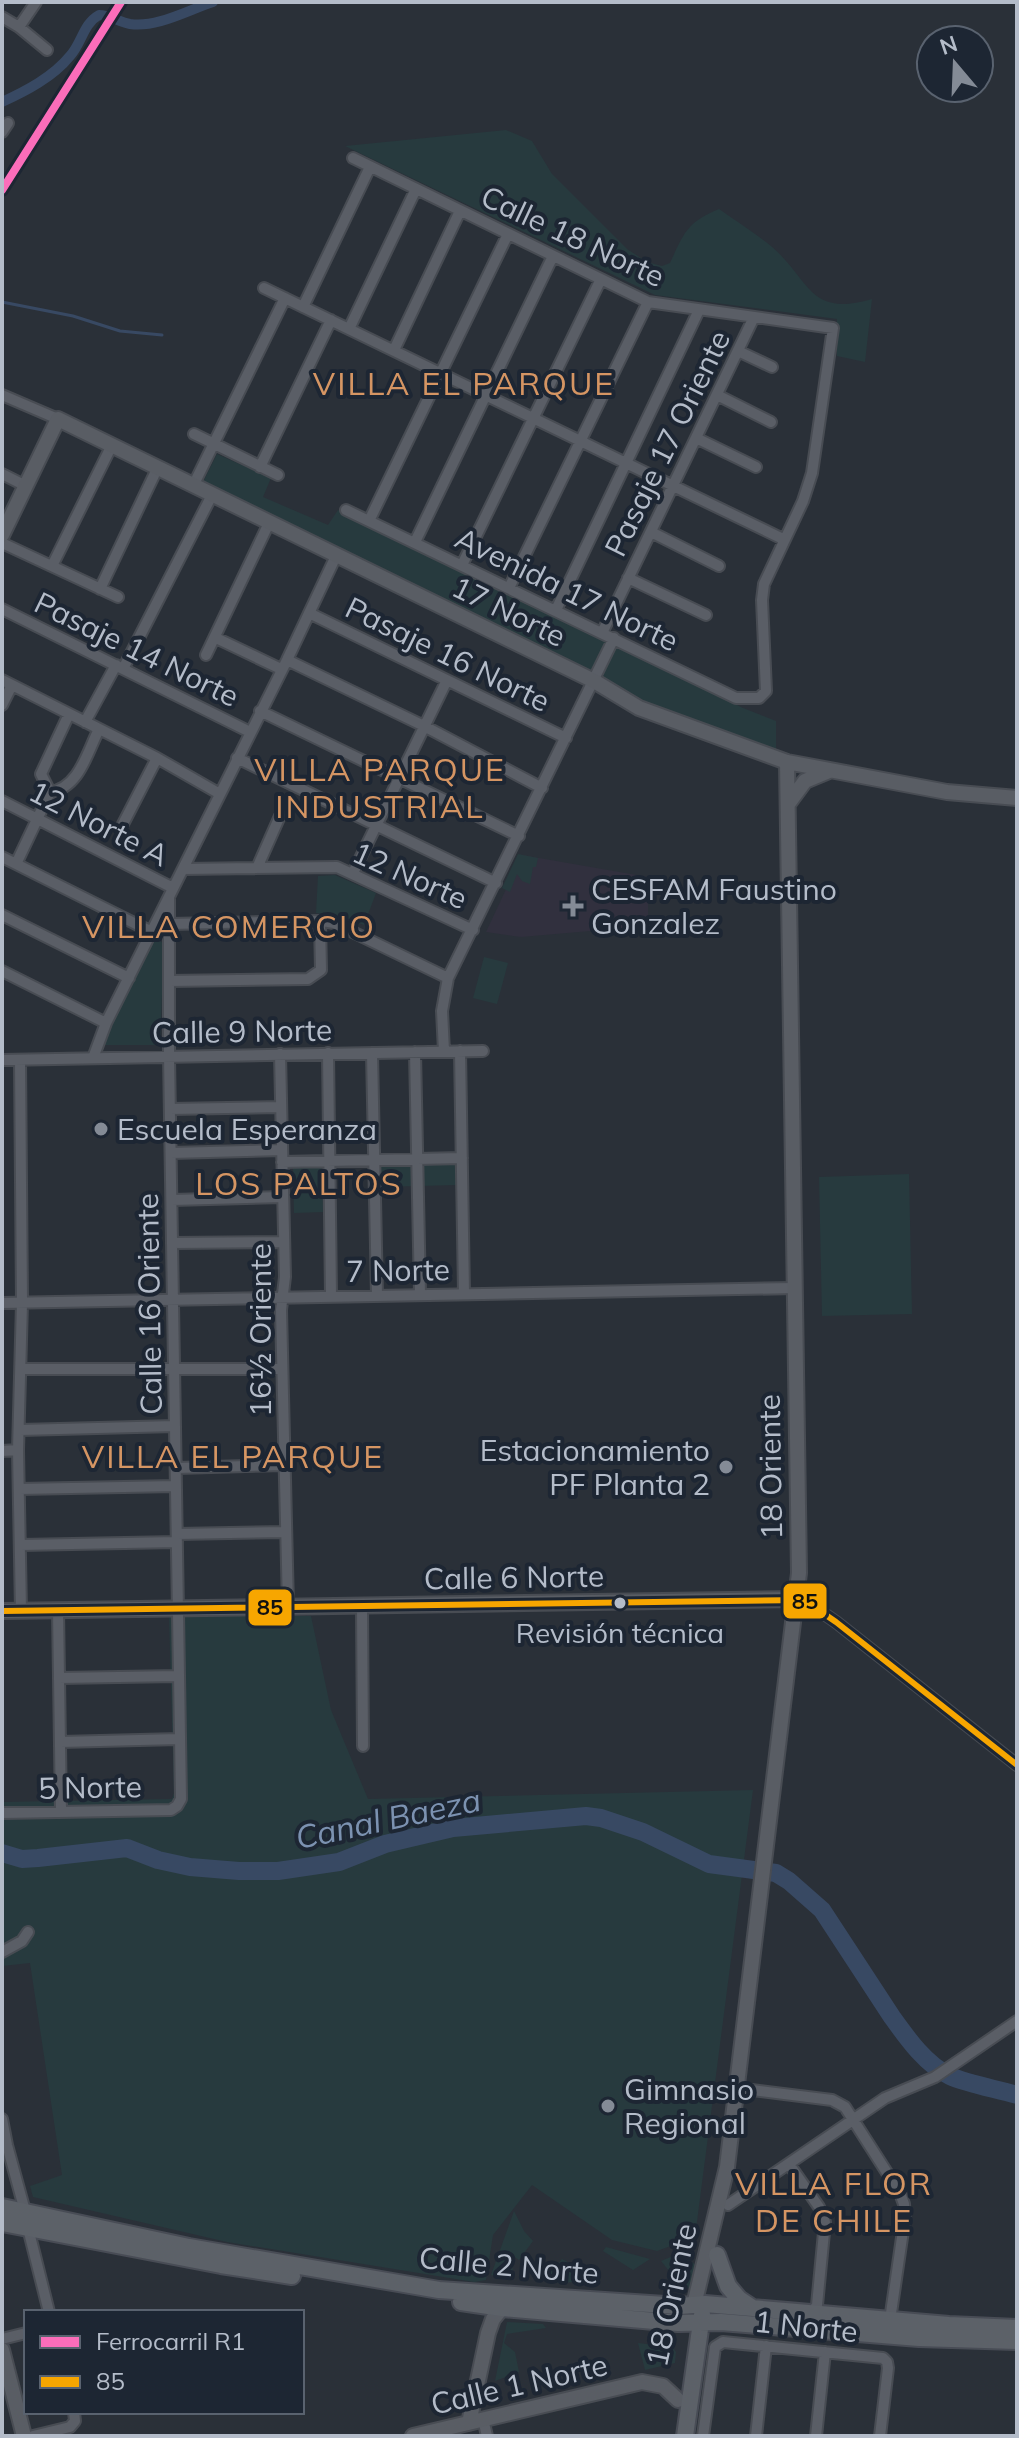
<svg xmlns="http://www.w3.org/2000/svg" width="1019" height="2438" viewBox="0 0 1019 2438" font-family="Mulish,sans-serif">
<rect width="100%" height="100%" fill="#2a3038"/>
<path fill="#31303e" d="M522 855 648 877V926L521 937 486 932Z"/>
<path fill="#273a3e" d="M506 130 532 141 552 174 627 249 647 262 662 266 670 263C684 233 687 222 719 209 736 221 755 233 771 246 810 279 808 318 872 299L865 362 837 356V319L655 295 345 146Z
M217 454 271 478 263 497 328 525 338 510 743 708 776 721V750L636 700 202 484Z
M518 854 538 858 536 867H533L530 884 522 881 517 874 510 892 502 888Z
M335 875 376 893 364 925 344 917 316 913 318 876Z
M158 939 164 944 160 1045H101L154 941Z
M484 957 508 963 497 1004 473 998Z
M455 1164 456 1185 381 1187 374 1167Z
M293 1167H322L323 1212 294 1213Z
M909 1174 912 1314 822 1316 819 1177Z
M169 1615 311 1616 331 1710 368 1799 753 1790 695 2237 657 2251 612 2240 532 2185 493 2235 486 2280 474 2282 227 2242 33 2197 30 2186 62 2175 30 1963 2 1966V1802L172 1799 174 1793Z
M514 2211 524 2231 533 2241 519 2260 510 2254 514 2277 510 2280 491 2275Z
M606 2247 650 2259 633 2270 603 2251Z
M680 2253 697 2266 691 2288 677 2287 670 2272 661 2261Z
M562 2259 593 2276 591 2281 558 2283 550 2273Z
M507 2322 543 2324 546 2328 507 2334 504 2343 515 2352 519 2372 495 2381Z
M638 2343 672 2347 676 2352 675 2363 645 2370Z"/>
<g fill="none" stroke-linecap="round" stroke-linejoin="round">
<path stroke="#384963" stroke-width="3" d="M2 302 73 316 120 331 162 335"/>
<path stroke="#384963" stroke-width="10" d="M2 102C26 91 53 77 70 56 82 43 83 24 99 15 110 15 119 22 130 24 157 28 188 10 213 2"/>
<path stroke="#384963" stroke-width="18" d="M2 1853 22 1859 38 1858 127 1848 158 1860 190 1867 239 1871H278L339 1862 385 1844 453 1828 586 1816 601 1818 643 1832 709 1864 776 1873 789 1881 822 1910 892 2017C907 2038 926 2065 950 2076 968 2084 997 2089 1017 2095"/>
<defs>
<path id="street" d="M2 17 19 27 47 50
M19 27 36 2
M2 132 8 123
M264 288 783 539
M303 307 370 167
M349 329 416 189
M394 350 460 211
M738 351 772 367
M2 395 58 419
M717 395 771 422
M194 434 278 475
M696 438 756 467
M260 467 331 320
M2 474 26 486
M193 486 285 298
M346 510 736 698H759L766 691 762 600 764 584 803 501 812 473 833 328 648 302 353 158
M369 521 508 234
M651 532 719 566
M415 542 553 256
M2 543 118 597
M462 565 601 279
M52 566 111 447
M628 578 706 615
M509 588 648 302
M100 589 157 469
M2 609 250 732
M556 610 699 310
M309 613 566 738
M602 633 754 317
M216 638 281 669
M206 655 269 523
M287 660 424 726 542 788
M123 669 212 495
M2 680 157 758 220 794
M2 705 12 685
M260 711 519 836
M85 722 116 665
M237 758 496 883
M50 792 41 774 69 714
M50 792C79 788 87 753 99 729
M2 801 173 888
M123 824 157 758
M2 857 152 932
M16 864 50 792
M257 868 280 816
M183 869 337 867 473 930
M353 873 447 680
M2 915 129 978
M169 924 323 921 334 923 448 978
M2 971 106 1023
M169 981 308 979 321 970 320 922
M444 1051 442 1011 448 978 614 638
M460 1051 464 1293
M415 1052 420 1294
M328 1053 331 1295
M372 1053 377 1295
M280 1054 285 1277 281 1310 288 1607
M93 1058 106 1023 287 660 336 556
M2 1060 483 1051
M20 1060 22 1303 18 1450 21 1611
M170 1109 281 1107
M171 1153 282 1150
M282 1162 462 1158
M172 1200 283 1197
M172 1243 284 1242
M2 1303 795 1288
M21 1369H282
M20 1430 175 1426
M2 1451 18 1450
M176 1468 284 1465
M19 1489 176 1486
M177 1534 286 1532
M20 1545 177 1542
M797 1599 804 1600 836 1622 1017 1765
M362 1606 363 1746
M58 1610 61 1812
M59 1678 178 1676
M60 1742 179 1739
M2 1813 171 1810 177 1806 181 1799 169 1056V897
M2 1952 22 1941 28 1932
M736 2088 832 2100 845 2107 900 2193 904 2204 905 2217 890 2320
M2 2119 7 2145 25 2211
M789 2164 819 2207 825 2222 817 2305 812 2313
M728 2205 885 2098 935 2077 1017 2021
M28 2228 49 2312
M2 2339 26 2333
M483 2419 487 2436
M33 2436 70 2427 75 2421 74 2412
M703 2436 715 2347 723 2342 883 2358 887 2362 888 2368 880 2436
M756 2436 766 2346
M816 2436 825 2352"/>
<path id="secondary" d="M2 535 58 419 594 681 639 708 787 762 947 792 1017 798
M788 804 805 781 829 771
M2 1611 797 1599
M694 2305 727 2167 799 1573 787 762
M2 2350 24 2436
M469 2423 488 2333 493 2319 502 2308
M413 2436 642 2382 663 2386 678 2400"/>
<path id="primary" d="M2 2207 189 2247 439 2290 680 2306 705 2304 949 2325 1017 2328
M2 2223 221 2265 292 2276
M717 2255 728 2286 739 2299 751 2307
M461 2302 502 2308 678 2323 721 2322 919 2338 1017 2341
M685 2436 702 2315"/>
</defs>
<use href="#street" stroke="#484c53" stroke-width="14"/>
<use href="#secondary" stroke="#484c53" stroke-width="18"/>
<use href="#primary" stroke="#484c55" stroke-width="20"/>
<use href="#street" stroke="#5a5e66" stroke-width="10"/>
<use href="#secondary" stroke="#595d64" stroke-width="14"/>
<use href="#primary" stroke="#5c6168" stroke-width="16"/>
<defs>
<path id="bus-1" d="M2 1611 804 1600 836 1622 1017 1765"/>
</defs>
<use href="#bus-1" stroke="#1d2633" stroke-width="12"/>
<use href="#bus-1" stroke="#f7a600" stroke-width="6"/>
<defs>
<path id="rail-1" d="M2 190 121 2"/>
</defs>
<use href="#rail-1" stroke="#1d2633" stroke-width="14"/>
<use href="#rail-1" stroke="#fb6dba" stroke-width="8"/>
</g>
<g fill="#848b96" stroke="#1d2633" stroke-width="3">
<path d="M569 894h8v8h8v8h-8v8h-8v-8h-8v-8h8z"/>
<circle cx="101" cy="1129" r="8"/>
<circle cx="726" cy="1467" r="8"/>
<circle cx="608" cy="2106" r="8"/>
</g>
<circle fill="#b4bcc9" stroke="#1d2633" stroke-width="3" cx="620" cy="1603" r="7"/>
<g text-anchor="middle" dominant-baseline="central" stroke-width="8" stroke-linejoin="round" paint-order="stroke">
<g font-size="28" fill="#b4bcc9" stroke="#1d2633">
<text x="620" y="1632">Revisión técnica</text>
</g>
<g font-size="30" fill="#b4bcc9" stroke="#1d2633">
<text transform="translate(573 236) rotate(25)">Calle 18 Norte</text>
<text transform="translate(667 443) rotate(-64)">Pasaje 17 Oriente</text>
<text transform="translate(567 589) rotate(26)">Avenida 17 Norte</text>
<text transform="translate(509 611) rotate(26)">17 Norte</text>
<text transform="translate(137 649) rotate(26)">Pasaje 14 Norte</text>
<text transform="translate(448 654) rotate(26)">Pasaje 16 Norte</text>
<text transform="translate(99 823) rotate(27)">12 Norte A</text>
<text transform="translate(410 875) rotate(24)">12 Norte</text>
<text transform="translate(242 1031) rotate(-1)">Calle 9 Norte</text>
<text transform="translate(398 1270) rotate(-1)">7 Norte</text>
<text transform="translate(149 1304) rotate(-91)">Calle 16 Oriente</text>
<text transform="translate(260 1330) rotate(-90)">16½ Oriente</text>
<text transform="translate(770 1467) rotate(-91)">18 Oriente</text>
<text transform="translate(514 1577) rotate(-1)">Calle 6 Norte</text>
<text transform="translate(90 1787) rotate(-1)">5 Norte</text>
<text transform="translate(509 2265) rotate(5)">Calle 2 Norte</text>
<text transform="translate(671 2295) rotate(-78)">18 Oriente</text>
<text transform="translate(806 2326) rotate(6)">1 Norte</text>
<text transform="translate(519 2384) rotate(-13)">Calle 1 Norte</text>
</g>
<g font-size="30" fill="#b4bcc9" stroke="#1d2633" text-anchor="start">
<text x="591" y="889">CESFAM Faustino<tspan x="591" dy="34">Gonzalez</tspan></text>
<text x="117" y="1129">Escuela Esperanza</text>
<text x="710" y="1450" text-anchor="end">Estacionamiento<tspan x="710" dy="34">PF Planta 2</tspan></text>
<text x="624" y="2089">Gimnasio<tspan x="624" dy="34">Regional</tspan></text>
</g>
<g font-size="32" letter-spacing="2" fill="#d59563" stroke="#1d2633">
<text x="464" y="383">VILLA EL PARQUE</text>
<text x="380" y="769">VILLA PARQUE<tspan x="380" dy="37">INDUSTRIAL</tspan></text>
<text x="229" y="926">VILLA COMERCIO</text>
<text x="299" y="1183">LOS PALTOS</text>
<text x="233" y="1456">VILLA EL PARQUE</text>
<text x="834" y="2183">VILLA FLOR<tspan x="834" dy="37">DE CHILE</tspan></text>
</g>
<g font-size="32" font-style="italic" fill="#7c92b1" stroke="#1d2633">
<text transform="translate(388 1818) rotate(-12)">Canal Baeza</text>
</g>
</g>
<g stroke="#1d2633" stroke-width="3">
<rect x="782" y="1582" width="46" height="38" rx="8" fill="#f7a600"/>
<rect x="247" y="1588" width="46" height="39" rx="8" fill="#f7a600"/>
</g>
<g font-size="22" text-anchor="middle" font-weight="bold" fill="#111">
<text x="805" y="1609">85</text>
<text x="270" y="1615">85</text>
</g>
<rect width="1019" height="2438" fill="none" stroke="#b4bcc9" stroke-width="8"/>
<rect x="24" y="2310" width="280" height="104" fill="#1d2633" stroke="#59626f" stroke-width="2"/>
<rect x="40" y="2336" width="40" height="12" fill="#fb6dba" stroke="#59626f" stroke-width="2"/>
<text x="96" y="2350" font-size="24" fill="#b4bcc9">Ferrocarril R1</text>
<rect x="40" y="2376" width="40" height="12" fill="#f7a600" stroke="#59626f" stroke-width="2"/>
<text x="96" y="2390" font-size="24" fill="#b4bcc9">85</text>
<g transform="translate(955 64) rotate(341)"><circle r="38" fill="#1d2633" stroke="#59626f" stroke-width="2"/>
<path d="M0-6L14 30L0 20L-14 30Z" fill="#848b96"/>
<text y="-12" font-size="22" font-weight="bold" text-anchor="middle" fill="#b4bcc9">N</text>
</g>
</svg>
